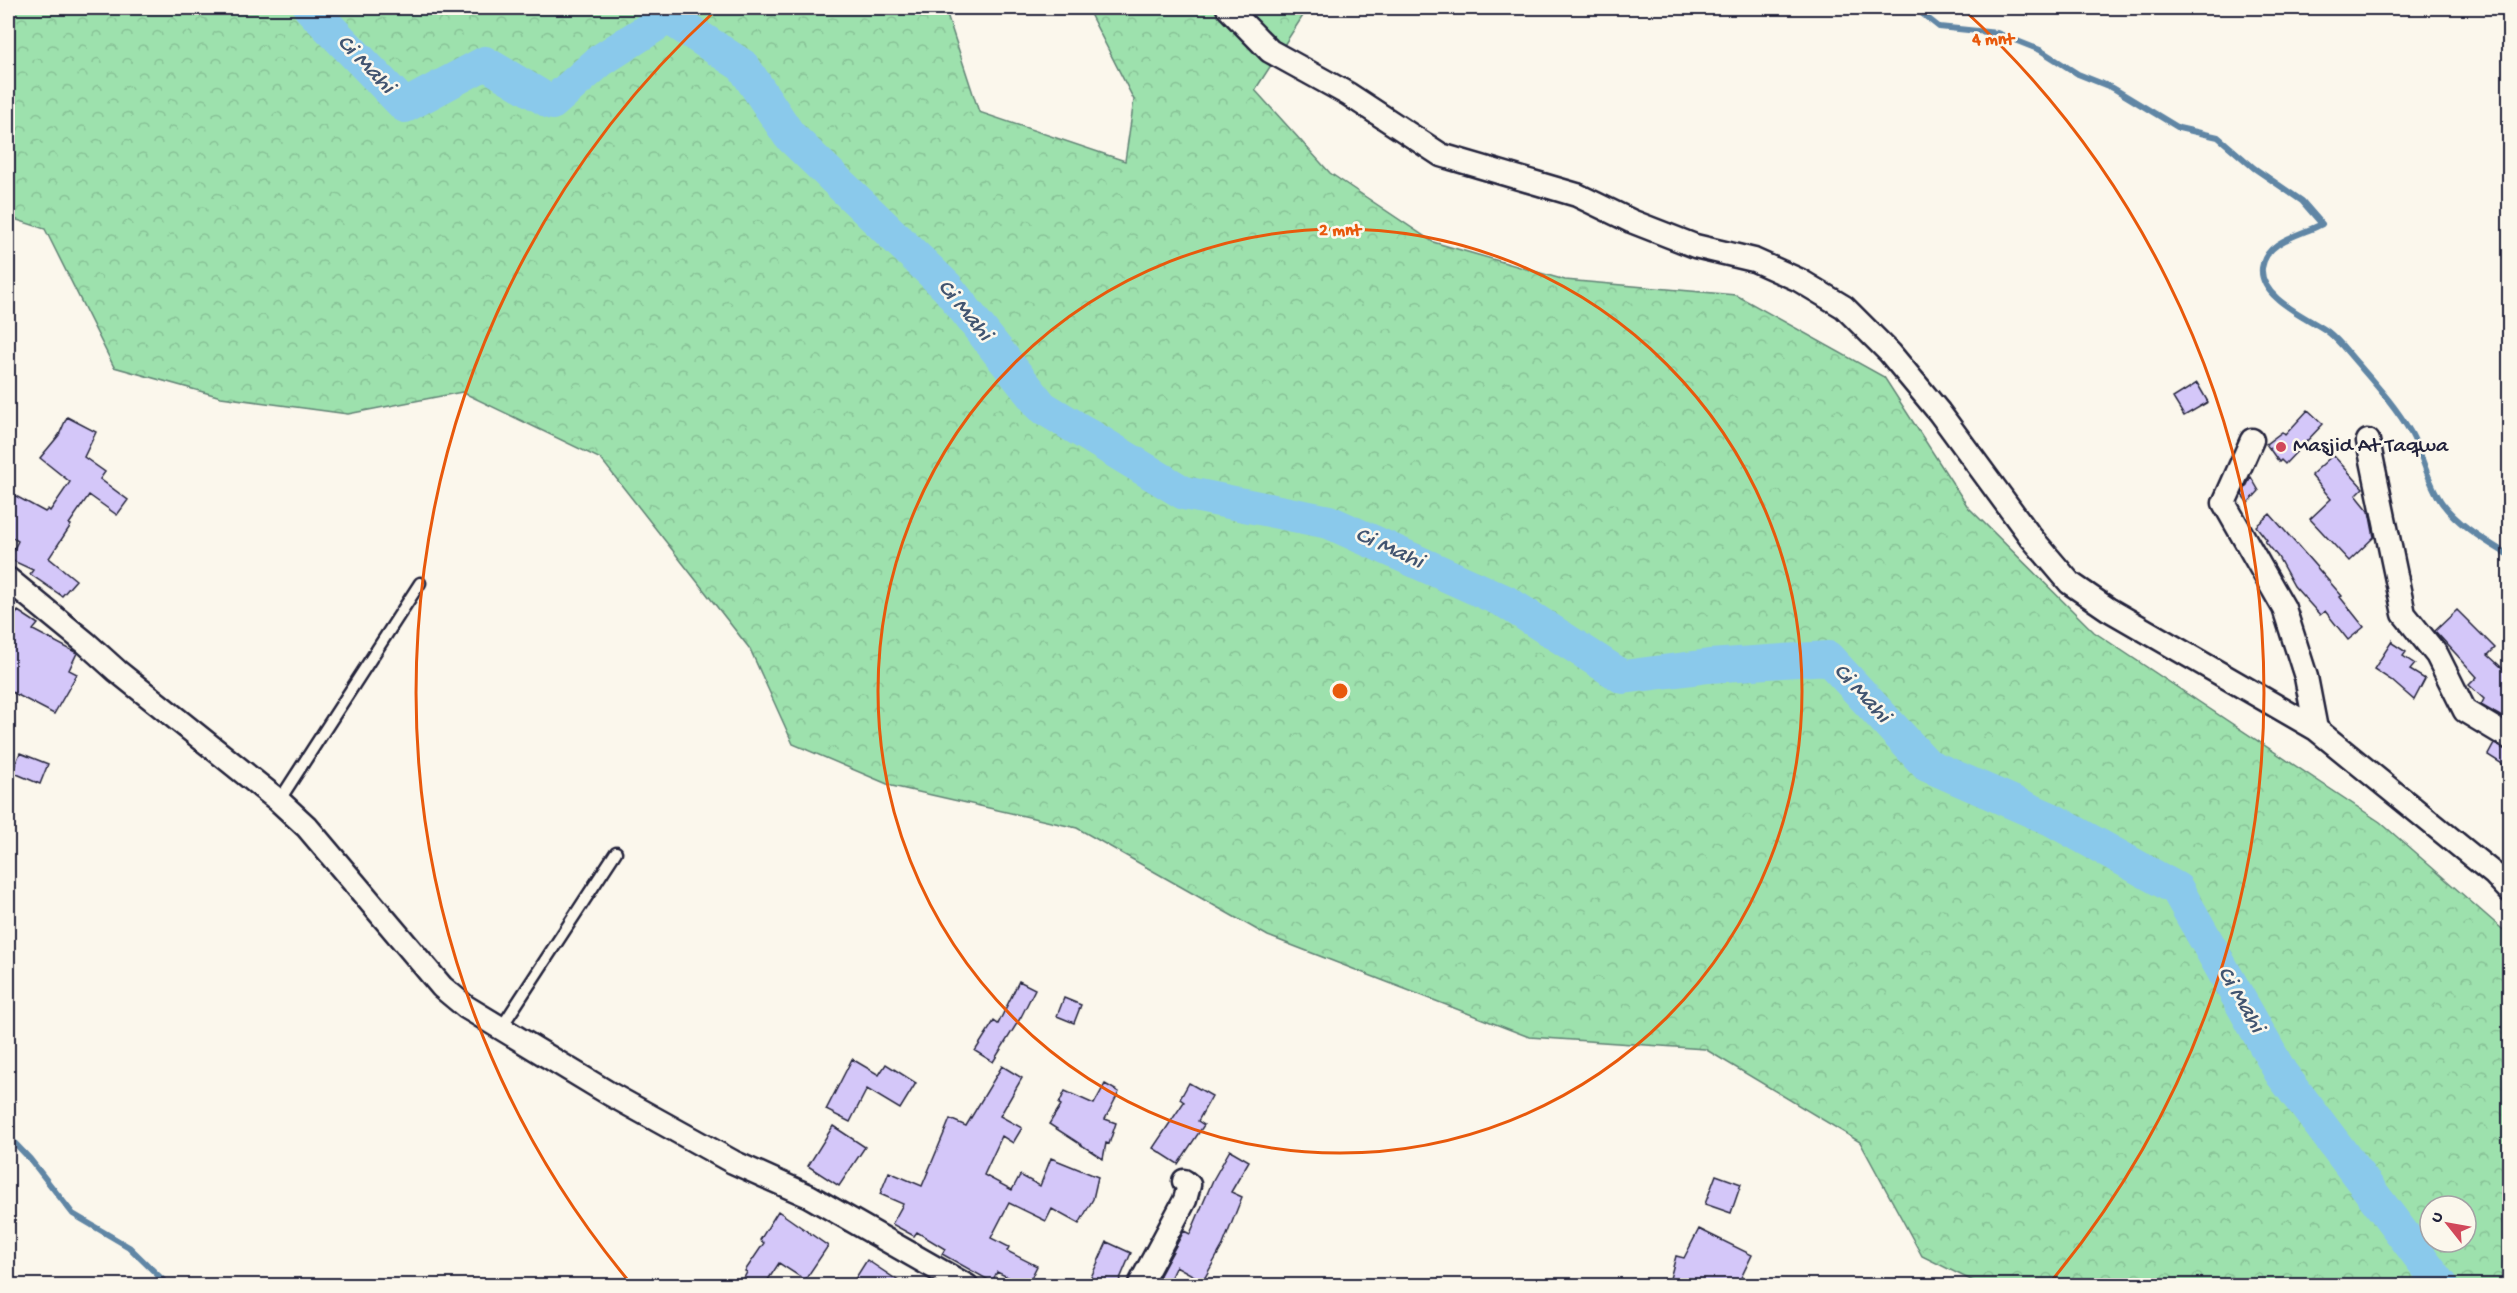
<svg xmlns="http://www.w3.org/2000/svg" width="2517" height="1293" viewBox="0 0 2517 1293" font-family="'Gochi Hand',sans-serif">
<defs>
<pattern id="forest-crowns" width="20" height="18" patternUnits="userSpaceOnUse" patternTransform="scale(1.5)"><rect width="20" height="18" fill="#9de1ad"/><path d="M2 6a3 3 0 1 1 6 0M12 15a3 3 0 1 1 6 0" fill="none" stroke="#87c196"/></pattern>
</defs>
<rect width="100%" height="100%" fill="#fbf7ec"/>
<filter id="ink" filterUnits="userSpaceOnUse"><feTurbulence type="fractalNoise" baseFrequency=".0167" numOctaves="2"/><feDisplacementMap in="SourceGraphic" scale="12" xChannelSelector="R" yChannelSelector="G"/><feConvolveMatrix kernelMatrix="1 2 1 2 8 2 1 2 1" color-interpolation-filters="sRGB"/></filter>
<g filter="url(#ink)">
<path fill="url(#forest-crowns)" stroke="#608274" stroke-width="1.5" fill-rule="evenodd" d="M8 8H945L979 112 1125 161 1134 100 1087 8H1308L1255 90 1330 173 1433 242 1565 280 1736 295 1884 377 1968 507 2094 632 2380 822 2509 935V1285H1981L1922 1256 1860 1142 1705 1049 1529 1037 1268 936 1077 828 892 786 793 744 750 649 601 459 462 392 348 414 221 397 114 367 45 229 8 217ZM2430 1206H2466V1242H2430Z"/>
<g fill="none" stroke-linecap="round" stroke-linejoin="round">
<path stroke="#6086a5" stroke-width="6" d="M1915 8 1939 27 1997 33 2040 50 2078 74 2113 88 2179 128 2218 137 2254 168 2302 201 2322 224C2302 235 2266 240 2262 268 2259 298 2307 317 2327 331 2339 340 2348 353 2358 364 2377 386 2396 407 2411 433 2423 455 2427 482 2442 503 2459 526 2486 541 2510 556
M8 1136 30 1159 73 1214 129 1247 169 1286"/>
<path stroke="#8ac9eb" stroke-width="34" d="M310 8 405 106 485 63 552 103 601 60 668 17 743 66 789 135 947 287 1042 407 1184 493 1329 522 1506 602 1623 677 1709 666 1828 658 1927 765 2051 819 2177 889 2281 1073 2442 1286"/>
</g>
<path fill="#d4c7f9" stroke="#22223b" stroke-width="1.5" d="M2197 383 2208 402 2184 416 2173 398Z
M2308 410 2323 424 2285 464 2281 460 2279 462 2266 444 2282 432 2285 435Z
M67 417 96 432 84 457 105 472 100 479 128 500 117 515 89 495 69 524 71 525 49 558 76 580 62 596 30 574 33 570 9 559 18 541 8 535V508L14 495 45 512 48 509 50 511 70 482 40 458 59 435Z
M2333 455 2363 488 2356 495 2369 511 2374 537 2349 561 2310 519 2331 499 2311 475Z
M2251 477 2259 491 2248 503 2242 495Z
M2270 514 2342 596 2340 597 2364 627 2348 640 2325 611 2320 615 2294 586 2278 557 2265 541 2267 540 2256 526Z
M2457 610 2495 648 2488 655 2510 675V709L2502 717 2481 705 2484 699 2469 685 2477 677 2435 631Z
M18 611 38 624 33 630 77 653 69 670 77 674 54 714 8 690V626Z
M2392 641V643L2406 652 2403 656 2415 664 2410 670 2425 679 2414 700 2391 680 2374 669Z
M2494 744 2510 751V769L2488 755Z
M20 753 48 764 40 784 12 772Z
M1019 981 1035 989 1021 1017 993 1062 975 1051 994 1021 998 1024Z
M1064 998 1081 1005 1074 1023 1057 1016Z
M852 1059 879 1075 886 1064 916 1083 900 1109 867 1089 850 1122 826 1110Z
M1002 1066 1022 1078 1000 1116 1022 1128 1013 1143 1002 1136 984 1175 1012 1190 1020 1175 1040 1186 1051 1158 1098 1177 1093 1199 1079 1224 1052 1209 1046 1221 1009 1203 991 1238 1009 1247 1007 1251 1037 1266 1027 1286 997 1272 992 1282 942 1254 945 1249 917 1232 914 1236 892 1224 903 1204 880 1194 889 1172 922 1186 950 1119 966 1126Z
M1189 1083 1212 1096 1198 1121 1204 1125 1178 1164 1153 1148 1184 1102 1180 1099Z
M1105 1084 1119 1092 1105 1119 1116 1123 1109 1144 1106 1143 1103 1159 1049 1124 1061 1105 1059 1104 1065 1091 1094 1104Z
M833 1126 865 1147 839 1186 808 1166Z
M1230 1150 1249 1161 1231 1192 1242 1197 1223 1245 1203 1281 1176 1266 1169 1281 1159 1277 1184 1231 1190 1234 1213 1180Z
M1716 1175 1741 1184 1731 1213 1705 1204Z
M778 1211 828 1246 805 1280 779 1263 764 1286H740L747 1272 745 1271 764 1243 760 1240Z
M1699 1229 1752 1255 1737 1286H1668L1676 1256 1684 1258Z
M1107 1242 1131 1253 1117 1286H1087Z
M867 1260 906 1286H865L855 1279Z"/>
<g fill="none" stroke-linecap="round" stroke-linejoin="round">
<defs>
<path id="service" d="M279 801 420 583
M501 1028 616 852"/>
<path id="minor" d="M1228 8 1270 51 1348 94 1441 155 1577 195 1631 221 1695 246 1754 260 1799 280 1844 307 1890 353 1939 412 2030 536 2070 583 2108 609 2316 729 2494 874 2510 891
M2252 440 2224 503 2284 608 2306 677 2316 729
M2368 441 2404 614 2437 655 2465 711 2510 738
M8 579 86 643 117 671 279 801 307 827 442 987 466 1007 610 1094 733 1162 809 1196 967 1286
M1139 1286 1185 1200 1189 1185 1184 1181"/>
</defs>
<use href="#service" stroke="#22223b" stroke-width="15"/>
<use href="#minor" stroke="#22223b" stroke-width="27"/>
<use href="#service" stroke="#fbf7ec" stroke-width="10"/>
<use href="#minor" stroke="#fbf7ec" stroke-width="22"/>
</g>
</g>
<g fill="none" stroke="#e8590c" stroke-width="3">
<circle cx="1340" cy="691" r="462"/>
<path d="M632 1285A924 924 0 0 1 716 10M1964 10A924 924 0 0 1 2048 1285"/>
</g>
<circle fill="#d1495b" stroke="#fbf7ec" stroke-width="2" cx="2281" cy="447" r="6"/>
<g text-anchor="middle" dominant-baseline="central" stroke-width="5" stroke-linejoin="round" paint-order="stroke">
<g font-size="22" fill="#22223b" stroke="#fbf7ec" text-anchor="start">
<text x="2293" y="447">Masjid At Taqwa</text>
</g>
<g font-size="24" font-style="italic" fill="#415470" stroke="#fbf7ec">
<text transform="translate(365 65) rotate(46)">Ci Mahi</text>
<text transform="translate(964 311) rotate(50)">Ci Mahi</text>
<text transform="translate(1389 549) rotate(24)">Ci Mahi</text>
<text transform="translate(1861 694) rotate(47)">Ci Mahi</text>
<text transform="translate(2240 1000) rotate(60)">Ci Mahi</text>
</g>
</g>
<circle cx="1340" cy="691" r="9" fill="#e8590c" stroke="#fbf7ec" stroke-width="3"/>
<g font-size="18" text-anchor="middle" font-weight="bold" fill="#e8590c" stroke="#fbf7ec" stroke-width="5" stroke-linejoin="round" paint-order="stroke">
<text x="1993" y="44">4 mnt</text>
<text x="1340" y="235">2 mnt</text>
</g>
<rect width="2517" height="1293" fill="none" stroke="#fbf7ec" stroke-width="30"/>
<rect x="15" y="15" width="2487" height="1263" fill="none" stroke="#22223b" stroke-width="2" filter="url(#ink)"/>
<g transform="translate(2448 1224) rotate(301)"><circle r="28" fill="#fbf7ec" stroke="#a4a2a5" stroke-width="1.5"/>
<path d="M0-4.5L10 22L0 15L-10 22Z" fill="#d1495b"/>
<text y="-9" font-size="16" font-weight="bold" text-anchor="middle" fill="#22223b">U</text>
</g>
</svg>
